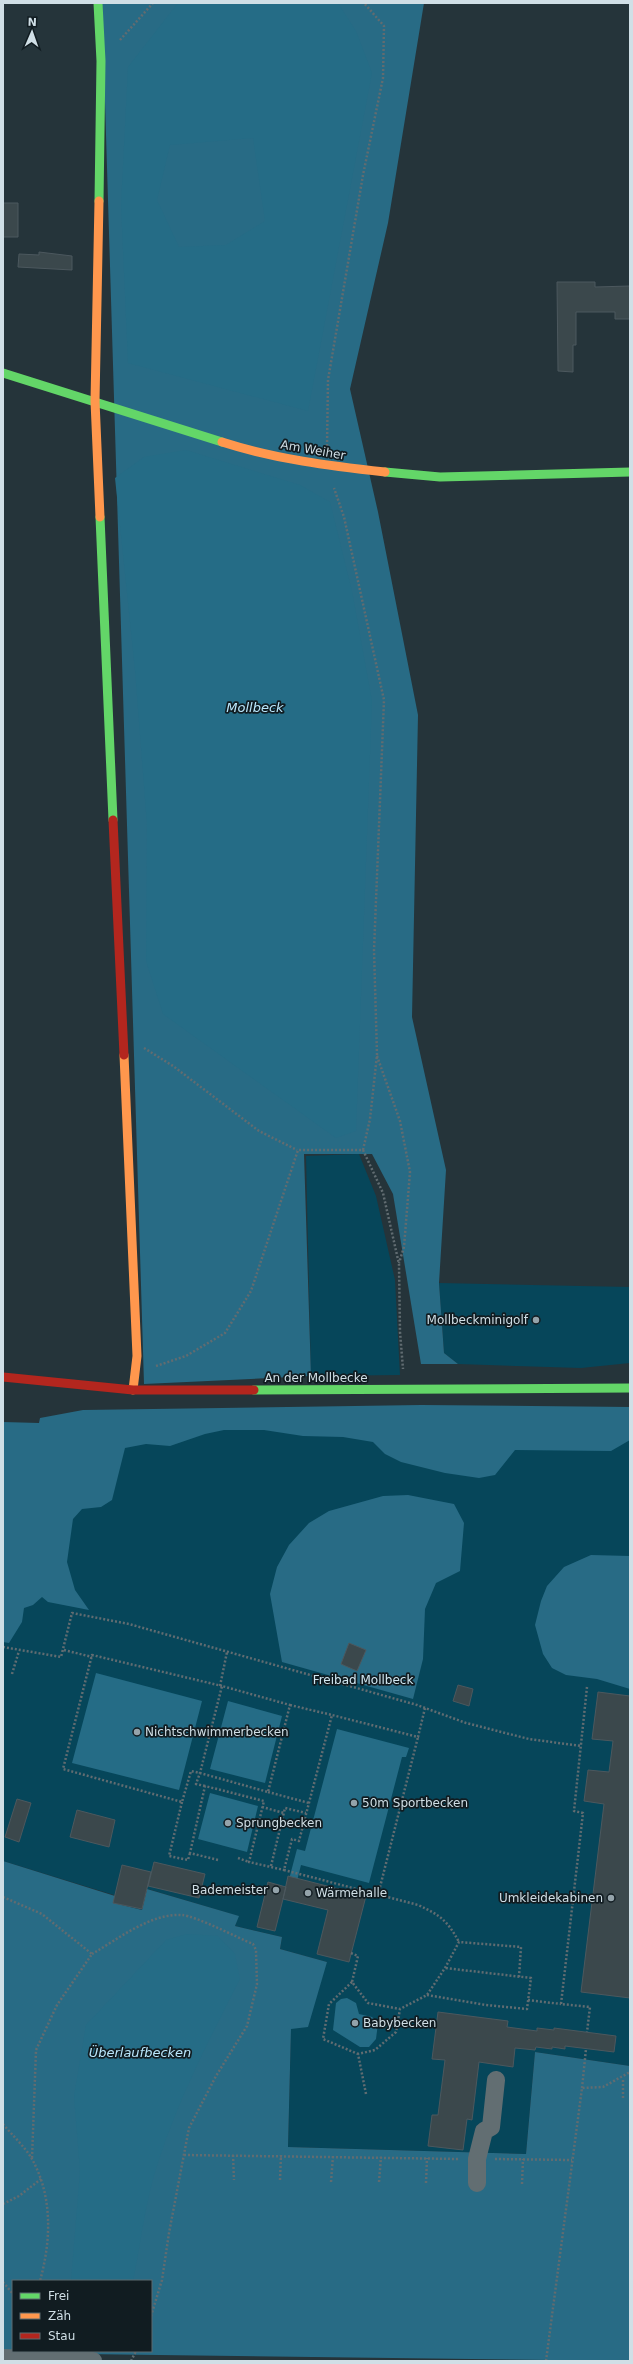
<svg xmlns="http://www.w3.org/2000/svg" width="633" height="2364" viewBox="0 0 633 2364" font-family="'DejaVu Sans',sans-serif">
<rect width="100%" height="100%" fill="#25343a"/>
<path fill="#06465a" d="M359 1154 376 1196 395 1280 400 1375 311 1376 306 1156Z
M439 1283 630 1287V1363L581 1368 458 1364 444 1353Z
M630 1413V2066L535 2052 526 2154 288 2147 291 2029 327 1962 280 1949 282 1937 235 1926 238 1916 148 1889 142 1910 113 1903 114 1895 3 1861V1610L74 1422Z"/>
<path fill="#286b85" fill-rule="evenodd" d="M102 3H424L388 223 350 389 378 512 418 715 412 1017 446 1170 439 1283 444 1353 458 1364H421L393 1194 372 1154H304L311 1376 144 1384Z
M421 1405 630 1407V1440L611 1451 515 1450 495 1475 479 1478 445 1473 401 1462 385 1454 373 1442 343 1437 303 1436 264 1430H224L205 1434 170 1446 146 1444 125 1448 112 1500 101 1507 82 1509 73 1519 67 1562 75 1590 89 1610 48 1602 42 1597 33 1605 24 1608 22 1622 9 1643 3 1642V1422L39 1423 40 1418 83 1410Z
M408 1495 454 1504 464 1523 460 1571 436 1583 425 1609 423 1659 413 1699 282 1662 270 1594 277 1567 289 1545 309 1523 329 1511 383 1496Z
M591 1555 630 1556V1689L597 1679 566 1675 552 1668 543 1654 535 1625 541 1601 547 1586 564 1567Z
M3 1861 115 1896 114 1903 142 1910 147 1889 239 1916 235 1926 282 1937 280 1949 327 1962 308 2027 291 2029 288 2147 526 2154 535 2052 630 2066V2361L3 2353ZM13 2281H151V2351H13Z"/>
<path fill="#256c86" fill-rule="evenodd" d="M178 3H338L356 31 372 73 308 411 128 363 121 205 128 67ZM253 138 265 221 226 245 179 247 157 200 170 145Z
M186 450 300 485 330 502 352 591 372 701 356 1131 336 1138 163 1014 146 961 147 825 135 670 115 478 144 457Z
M96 1673 202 1701 179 1790 72 1763Z
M228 1701 282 1716 265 1783 210 1769Z
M337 1729 409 1748 406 1757H402L369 1883 301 1865 295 1889 287 1887 297 1849 305 1851Z
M210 1793 258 1806 247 1852 198 1839Z
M187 1934 218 1936 235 1954 240 1979C207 2043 173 2110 153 2179 144 2212 140 2247 133 2281H71L80 2171 74 2096 86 2025 166 1940Z
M347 1998 356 2003 359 2014 372 2017 378 2023 376 2039 369 2047H360L333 2030 336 2003 341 1999Z"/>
<path fill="#3b484c" stroke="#4c585e" d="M3 203H18V237H3Z
M39 252 72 256V270L18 267 19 254 39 255Z
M557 282H595V287L630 286V319H615V312H576V345H573V372L558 371Z
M349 1643 366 1650 357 1671 341 1664Z
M458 1685 473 1689 469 1706 453 1701Z
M598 1692 630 1696V1998L581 1992 604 1804 584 1801 588 1770 609 1772 613 1741 592 1739Z
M17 1799 31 1803 19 1842 5 1837Z
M77 1810 115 1820 109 1847 70 1837Z
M154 1862 205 1874 199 1898 148 1886Z
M122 1865 151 1872 142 1909 113 1903Z
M288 1876 366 1896 349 1962 317 1954 328 1910 283 1899Z
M268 1882 286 1887 275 1931 257 1927Z
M438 2012 508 2021 507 2027 537 2031V2028L554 2030V2028L616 2036 614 2052 565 2046V2049L552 2047V2049L536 2047 535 2050 515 2048 513 2067 479 2062 472 2120 467 2119 463 2150 428 2146 432 2115H438L445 2060 432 2059Z"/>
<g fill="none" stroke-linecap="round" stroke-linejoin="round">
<path stroke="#616c71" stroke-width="2.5" stroke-dasharray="2 2" stroke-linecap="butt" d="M120 40 153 3
M327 446 328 380 363 175 383 78 384 26 364 3
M144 1048 173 1066 259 1131 297 1150
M377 1056 400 1121 410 1172 404 1247 399 1263
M363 1150 383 1193 399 1264 400 1332 403 1369
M156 1366 186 1356 225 1333 251 1291 298 1150H363L370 1119 377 1055 374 951 384 700 344 517 334 488
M3 1647 61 1657 72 1613 129 1624 417 1705 466 1723 529 1739 581 1746
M64 1650 92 1657
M12 1674 19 1651
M220 1686 227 1652
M587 1687 574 1811 583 1813 561 2004 590 2007 587 2032
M290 1705 332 1715
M425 1708 418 1737 332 1715 299 1841 292 1839 284 1870 418 1905C440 1915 447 1920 459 1942
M205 1786 196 1784 200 1773 222 1686 290 1705 268 1792 200 1773 191 1771 182 1802 63 1769 92 1655 222 1686
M268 1792 309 1803
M182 1802 169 1856 188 1860 190 1853
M262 1807 284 1813
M238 1858 249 1862
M218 1860 190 1853 205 1786 264 1801 249 1862 284 1870
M271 1866 285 1808 306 1813
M378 1895 418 1737
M3 1897 42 1914 92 1954 57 2005 36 2050 32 2158
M351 1953 358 1956 352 1982 368 2003 400 2009 427 1995 445 1968 459 1942 521 1947 519 1977
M92 1954C118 1939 151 1913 182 1915 196 1916 238 1938 253 1944L256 1950 257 1984 247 2026 216 2076 189 2128 169 2233 162 2280 151 2316
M352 1982 329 2004 323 2039 358 2054
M427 1995 486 2005 527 2009 531 1978 445 1968
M528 2000 561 2004
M582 2088 586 2049
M366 2094 358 2054 375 2050 396 2032 400 2009
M623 2098V2078
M3 2124C12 2135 25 2147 32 2159 53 2197 51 2241 40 2281
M184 2155 460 2159
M233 2155 234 2180
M495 2159 572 2160
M280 2180 281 2155
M331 2182 333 2156
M379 2182 381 2157
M426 2183 427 2158
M522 2184 523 2159
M3 2204 19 2196 41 2179
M3 2282 13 2294
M131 2361 136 2351
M546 2361 582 2088 603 2087 630 2072"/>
<path stroke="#626e72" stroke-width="18" d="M477 2183V2159L484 2131 491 2127 496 2080
M3 2358 93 2361"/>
<path stroke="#63d668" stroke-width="9" d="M98 3 101 61 99 201
M3 373 222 442
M385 472 440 477 630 472
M100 517 113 820
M254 1390 630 1388"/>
<path stroke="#ff974d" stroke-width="9" d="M99 201 95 401 100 517
M222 442C275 459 330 466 385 472
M124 1055 137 1356 133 1390"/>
<path stroke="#b3261e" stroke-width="9" d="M113 820 124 1055
M3 1377 133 1390H254"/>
</g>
<g fill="#94a3aa" stroke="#111c21" stroke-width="1.5">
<circle cx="536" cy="1320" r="4"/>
<circle cx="137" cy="1732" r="4"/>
<circle cx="354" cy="1803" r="4"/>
<circle cx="228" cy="1823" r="4"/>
<circle cx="276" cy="1890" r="4"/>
<circle cx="308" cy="1893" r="4"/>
<circle cx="611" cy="1898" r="4"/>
<circle cx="355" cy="2023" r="4"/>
</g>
<g text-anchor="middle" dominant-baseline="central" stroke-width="3.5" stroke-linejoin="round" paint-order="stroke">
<g font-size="12" fill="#d0dfe6" stroke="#111c21">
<text transform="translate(313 450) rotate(10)">Am Weiher</text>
<text x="316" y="1378">An der Mollbecke</text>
</g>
<g font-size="12" fill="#d0dfe6" stroke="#111c21" text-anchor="start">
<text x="528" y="1320" text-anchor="end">Mollbeckminigolf</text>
<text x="145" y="1732">Nichtschwimmerbecken</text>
<text x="362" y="1803">50m Sportbecken</text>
<text x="236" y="1823">Sprungbecken</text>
<text x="268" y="1890" text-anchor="end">Bademeister</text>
<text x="316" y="1893">Wärmehalle</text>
<text x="603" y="1898" text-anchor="end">Umkleidekabinen</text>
<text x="363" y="2023">Babybecken</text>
</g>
<g font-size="12" fill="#d1e7f1" stroke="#111c21">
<text x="363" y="1680">Freibad Mollbeck</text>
</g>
<g font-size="13" font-style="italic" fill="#bae7fc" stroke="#111c21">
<text x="255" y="707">Mollbeck</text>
<text x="140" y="2052">Überlaufbecken</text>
</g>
</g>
<rect width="633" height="2364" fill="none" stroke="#d0dfe6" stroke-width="8"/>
<rect x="12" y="2280" width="140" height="72" fill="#111c21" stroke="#5d6a70"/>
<rect x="20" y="2293" width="20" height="6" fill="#63d668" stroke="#5d6a70"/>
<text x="48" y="2300" font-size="12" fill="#d0dfe6">Frei</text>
<rect x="20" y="2313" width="20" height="6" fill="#ff974d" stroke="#5d6a70"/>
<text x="48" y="2320" font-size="12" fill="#d0dfe6">Zäh</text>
<rect x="20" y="2333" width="20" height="6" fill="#b3261e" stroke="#5d6a70"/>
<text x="48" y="2340" font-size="12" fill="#d0dfe6">Stau</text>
<g transform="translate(32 32) rotate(2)" stroke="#111c21" stroke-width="3" paint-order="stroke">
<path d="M0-3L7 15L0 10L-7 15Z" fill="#d0dfe6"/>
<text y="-6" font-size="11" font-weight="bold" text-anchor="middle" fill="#d0dfe6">N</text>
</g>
</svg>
